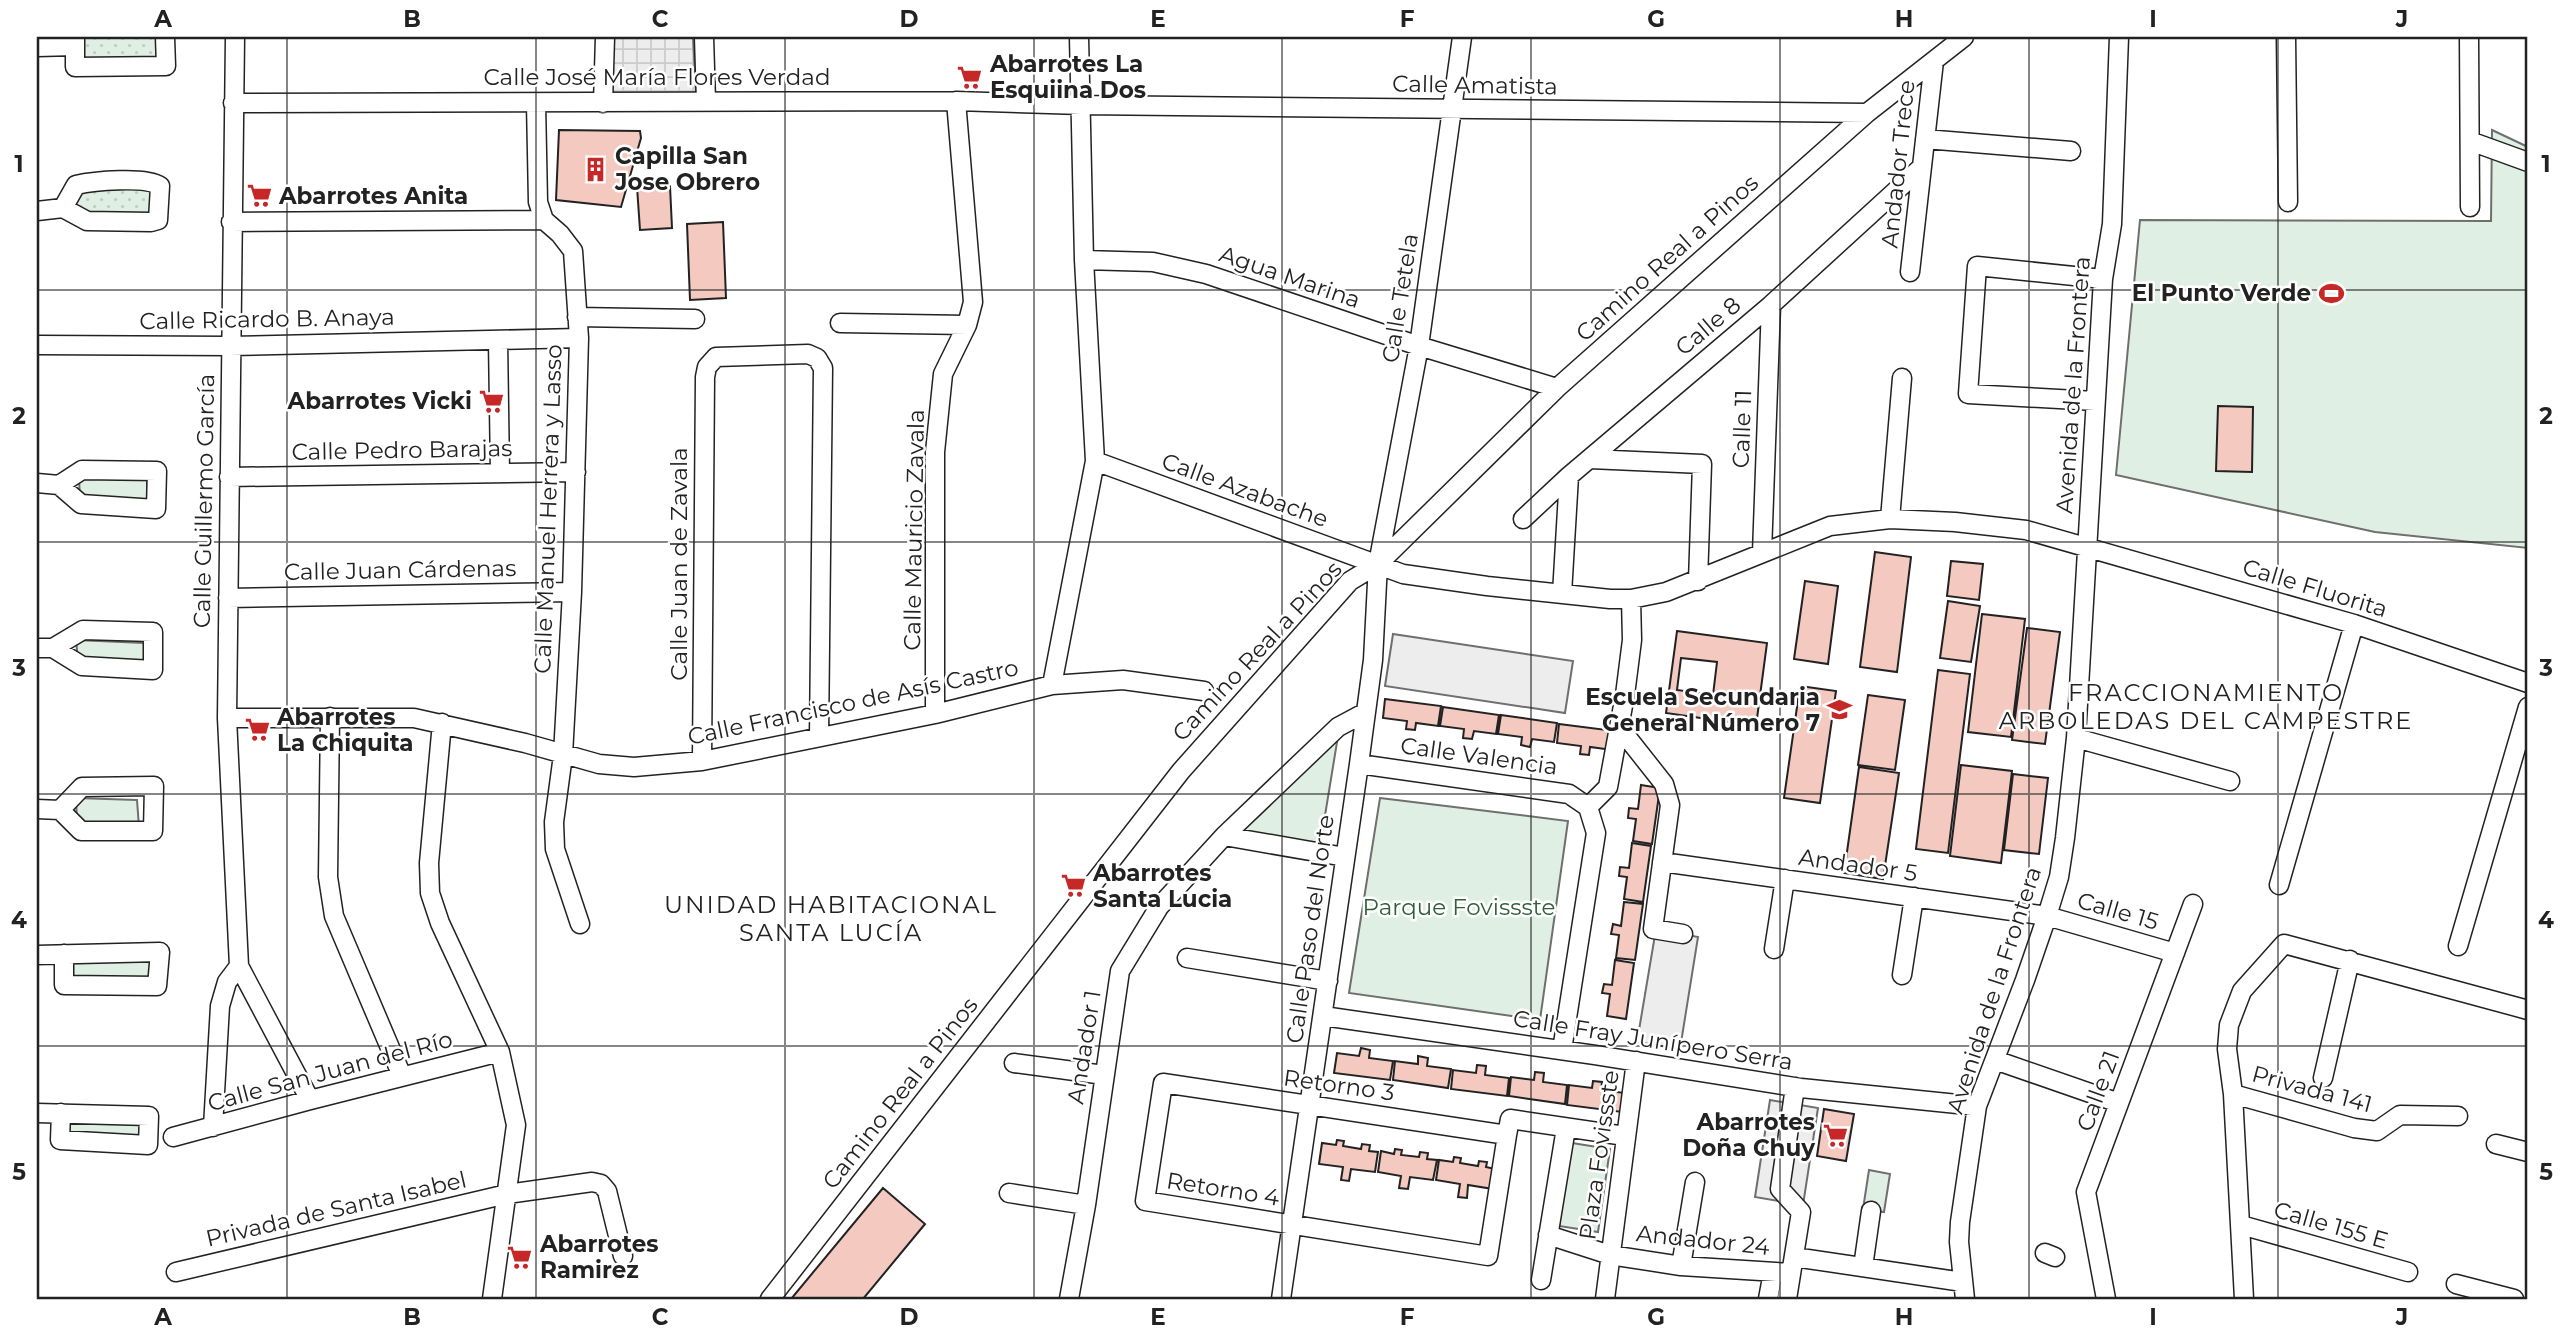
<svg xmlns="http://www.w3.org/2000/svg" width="2565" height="1336" viewBox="0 0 2565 1336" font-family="Montserrat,sans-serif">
<defs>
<pattern id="grass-dots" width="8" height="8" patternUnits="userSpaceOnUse" patternTransform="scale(1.75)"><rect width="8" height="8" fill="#e0efe3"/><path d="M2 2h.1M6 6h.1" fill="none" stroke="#c0cdc2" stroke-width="1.8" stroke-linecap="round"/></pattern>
<pattern id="plaza-grid" width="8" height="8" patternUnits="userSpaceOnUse" patternTransform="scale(1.75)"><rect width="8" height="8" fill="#ededed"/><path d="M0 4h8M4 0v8" fill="none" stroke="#cbcbcb"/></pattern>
</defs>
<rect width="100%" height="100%" fill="#fff"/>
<path fill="url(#grass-dots)" stroke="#6f6f6f" stroke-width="2" d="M78 37H162V62L75 64Z
M75 187H157L154 218 84 220 67 207Z"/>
<path fill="#e0efe3" stroke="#6f6f6f" stroke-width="2" d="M2492 130 2528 147V548L2375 532 2116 475 2140 220 2491 221Z
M79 478H147V506L80 499Z
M76 640 144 643V664L78 660Z
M1338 736 1320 846 1237 832Z
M76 798 137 800 139 827 77 822Z
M1380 798 1568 821 1540 1020 1349 993Z
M157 953 155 985 66 984V956Z
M63 1114 147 1117V1144L62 1137Z
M1572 1143 1610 1149 1598 1232 1559 1226Z
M1869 1170 1890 1174 1884 1212 1863 1209Z"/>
<path fill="#ededed" stroke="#6f6f6f" stroke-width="2" d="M1393 634 1573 661 1565 713 1385 686Z
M1656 929 1698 937 1680 1049 1637 1042Z
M1770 1100 1818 1108 1803 1205 1755 1197Z"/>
<path fill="url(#plaza-grid)" stroke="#6f6f6f" stroke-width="2" d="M607 37H693L696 93 603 95Z"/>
<path fill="#f3c9c0" stroke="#222" stroke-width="2" fill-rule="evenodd" d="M559 130 640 131 641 138 621 207 556 200Z
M670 186 672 228 640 230 637 187Z
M723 222 726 298 690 300 687 224Z
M2218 406 2253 407 2252 472 2216 471Z
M1875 552 1911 557 1897 672 1860 667Z
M1951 561 1983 564 1979 600 1947 596Z
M1805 581 1838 586 1828 664 1794 659Z
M1948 601 1980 606 1971 662 1940 658Z
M1982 614 2025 619 2011 737 1968 732Z
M2027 628 2060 632 2045 744 2012 740Z
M1677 631 1767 643 1756 726 1666 713ZM1681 658 1717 662 1713 695 1677 690Z
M1938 670 1970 674 1948 853 1916 849Z
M1800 686 1836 691 1820 803 1784 798Z
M1868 695 1905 700 1895 770 1858 765Z
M1385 699 1441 706 1438 726 1416 723 1415 730 1406 729 1407 721 1383 718Z
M1443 707 1499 715 1496 734 1474 731 1472 739 1463 738 1464 729 1440 726Z
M1501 715 1557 723 1554 742 1532 739 1530 747 1521 745 1522 737 1498 734Z
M1559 724 1615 731 1612 750 1590 747 1589 755 1580 754 1581 746 1557 743Z
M1961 765 2012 771 2001 863 1950 856Z
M1859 767 1899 773 1883 879 1844 873Z
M2013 774 2048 778 2039 854 2004 850Z
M1641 785 1660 788 1652 844 1633 841 1636 819 1628 818 1629 808 1638 809Z
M1632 843 1651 846 1643 902 1624 899 1627 877 1619 876 1620 867 1629 868Z
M1624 902 1643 904 1635 960 1616 958 1619 935 1611 934 1613 924 1621 926Z
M1615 960 1634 963 1626 1019 1607 1016 1610 994 1602 993 1604 984 1612 985Z
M1361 1048 1370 1050 1369 1058 1393 1061 1390 1080 1334 1073 1337 1053 1359 1056Z
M1418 1056 1428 1058 1427 1066 1451 1069 1448 1088 1393 1080 1395 1061 1418 1064Z
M1477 1065 1486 1066 1485 1075 1509 1078 1507 1096 1451 1089 1453 1070 1476 1073Z
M1535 1072 1544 1073 1543 1082 1567 1085 1565 1104 1509 1096 1511 1077 1534 1080Z
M1593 1081 1602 1082 1601 1090 1625 1093 1622 1112 1567 1105 1569 1085 1592 1088Z
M1824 1109 1854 1114 1846 1161 1817 1156Z
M1337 1140 1344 1141 1343 1146 1361 1149 1362 1144 1370 1145 1369 1151 1378 1152 1375 1172 1351 1169 1349 1181 1341 1180 1343 1167 1319 1164 1322 1143 1336 1145Z
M1395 1149 1402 1150 1401 1155 1419 1157 1420 1152 1428 1153 1427 1159 1437 1160 1433 1180 1410 1177 1408 1189 1399 1188 1401 1176 1378 1172 1381 1151 1394 1154Z
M1454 1157 1461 1158 1460 1163 1478 1166 1479 1161 1487 1162 1486 1167 1495 1169 1493 1189 1468 1185 1467 1198 1458 1197 1460 1184 1436 1180 1439 1160 1453 1162Z
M883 1188 925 1224 863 1299H791Z"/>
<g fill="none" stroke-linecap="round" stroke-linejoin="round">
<defs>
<path id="street" d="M75 37V67L166 66 165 37
M235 37 227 718 239 966 310 1100
M704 37 706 101
M2286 37 2288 202
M2469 37 2470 207
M37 47 75 46
M233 103 956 101 1082 105 1867 113
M536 103 538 202 544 220 560 234 573 251 579 338 572 592 563 755 554 822 555 849 580 924
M603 103 605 37
M1925 139 2071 151
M2470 141 2528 162
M37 211 63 208 87 221 151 222 158 220 160 186C146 176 93 181 76 185L63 208
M231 222 544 220
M1084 260 1153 262 1206 274 1419 346 1557 388
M1910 272 1934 61
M577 317 695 319
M840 323 967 325
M498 340 500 473
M37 345 230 346 579 338
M2095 401 1968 394 1977 266 2103 279
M1590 459 1702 464 1698 581
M1095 461 1403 574 1487 586 1610 599H1631L1666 592 1830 526 1890 519 1955 522 2026 530 2354 624 2528 683
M229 477 576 472
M37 483 59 485 82 470 157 471 156 509 81 504 59 485
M1523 519 1569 476 1771 305 1922 167
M1890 519 1902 378
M1762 553 1771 305
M1562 594 1569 476
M228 598 572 592
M37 648H53L82 666 153 670V632L83 630 53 648
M1052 685 1095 461 1084 260 1079 37
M935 714V452L943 374 967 325 973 302 956 101
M330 717 328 877 334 916 402 1076
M227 718H414L525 743 599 764 634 767 702 761 935 714 1052 685 1123 680 1204 691
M442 723 429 863 430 893 440 923 500 1052 516 1125 492 1299
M1619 727 1664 784 1670 805 1653 929 1683 934
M2076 738 2230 781
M702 761 705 377 707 367 716 357 808 354 817 358 823 368 819 737
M1359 764 1569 794 1588 807
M1588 807 1608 787 1625 695 1632 640 1631 599
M37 809 60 810 81 831H153L154 786 82 787 60 810
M1224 836 1345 857
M1662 862 2047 916 2175 953
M2279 885 2354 624
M2458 946 2528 707
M1774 949 1785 879
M37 955 160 952 157 986 64 985V954
M1187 958 1328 981
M1902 975 1914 897
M1323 1016 1595 1055 1801 1088 1977 1106
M1562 1050 1596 833 1588 807
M1995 1060 2119 1103
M1014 1063 1104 1075
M2323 1078 2350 960
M2233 1094 2354 1128 2377 1131 2400 1115 2458 1116
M37 1113 149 1116 148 1145 60 1140 61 1113
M213 1127 220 1006 227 982 239 966
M1507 1135 1163 1083 1145 1201 1488 1256 1507 1135 1510 1119 1625 1136
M173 1137 310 1100 500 1052
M2496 1144 2528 1152
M1009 1193 1086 1205
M2241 1225 2408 1272
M1548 1235 1610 1255 1681 1266 1791 1273
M2045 1253 2055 1257
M1794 1257 1963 1282
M1681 1266 1695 1182
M1863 1267 1871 1211
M176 1272 507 1194 592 1182 601 1184 607 1191 623 1256
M1541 1280 1566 1128
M2456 1284 2514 1299
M770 1299 1181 771 1350 581 1378 564 1557 388 1867 113 1964 37
M1069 1299 1086 1205 1120 971 1159 907 1224 836 1338 727 1366 712
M1281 1299 1359 764 1373 660 1378 564 1419 346 1462 37
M1605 1299 1636 1061
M1768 1299 1773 1272
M1787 1299 1801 1212 1780 1189 1795 1087
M1965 1299 1959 1242 1960 1222 1977 1106 2025 980 2047 916 2059 877 2065 838 2076 738 2103 279 2112 224 2119 37
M2106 1299 2086 1192 2193 904
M2244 1299 2233 1094 2227 1049 2229 1025 2242 991 2284 944 2528 1010"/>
</defs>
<use href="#street" stroke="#222" stroke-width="21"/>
<use href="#street" stroke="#fff" stroke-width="18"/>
</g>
<path fill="none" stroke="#222" stroke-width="2" stroke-opacity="0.55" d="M287 37V1299M536 37V1299M785 37V1299M1034 37V1299M1282 37V1299M1531 37V1299M1780 37V1299M2029 37V1299M2278 37V1299M37 290H2528M37 542H2528M37 794H2528M37 1046H2528"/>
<defs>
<symbol id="supermarket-bare" viewBox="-9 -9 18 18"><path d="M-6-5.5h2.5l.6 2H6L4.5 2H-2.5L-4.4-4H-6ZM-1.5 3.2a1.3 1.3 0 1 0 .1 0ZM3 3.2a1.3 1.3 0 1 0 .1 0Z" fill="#c62828" stroke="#fff" stroke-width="2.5" paint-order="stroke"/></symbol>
<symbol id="building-bare" viewBox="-9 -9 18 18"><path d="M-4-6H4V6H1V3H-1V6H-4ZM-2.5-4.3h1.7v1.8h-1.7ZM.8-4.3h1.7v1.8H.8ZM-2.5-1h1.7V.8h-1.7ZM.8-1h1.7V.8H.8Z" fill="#c62828" stroke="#fff" stroke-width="2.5" paint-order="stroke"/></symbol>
<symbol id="stadium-bare" viewBox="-9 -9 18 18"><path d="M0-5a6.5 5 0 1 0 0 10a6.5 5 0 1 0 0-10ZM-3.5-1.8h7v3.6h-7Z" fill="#c62828" stroke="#fff" stroke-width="2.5" paint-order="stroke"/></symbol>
<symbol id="school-bare" viewBox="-9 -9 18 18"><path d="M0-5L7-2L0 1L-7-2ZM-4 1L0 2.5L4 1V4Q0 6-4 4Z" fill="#c62828" stroke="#fff" stroke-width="2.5" paint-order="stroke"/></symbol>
</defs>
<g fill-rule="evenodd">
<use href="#supermarket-bare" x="952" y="60" width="35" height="35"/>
<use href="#building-bare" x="578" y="152" width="35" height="35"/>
<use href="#supermarket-bare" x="242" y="178" width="35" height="35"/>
<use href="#stadium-bare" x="2314" y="276" width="35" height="35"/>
<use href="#supermarket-bare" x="474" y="384" width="35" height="35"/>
<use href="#school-bare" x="1822" y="692" width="35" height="35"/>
<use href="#supermarket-bare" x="240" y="712" width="35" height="35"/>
<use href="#supermarket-bare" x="1056" y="868" width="35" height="35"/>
<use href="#supermarket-bare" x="1818" y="1118" width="35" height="35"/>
<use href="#supermarket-bare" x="502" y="1240" width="35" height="35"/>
</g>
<g text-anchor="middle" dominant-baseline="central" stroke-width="5" stroke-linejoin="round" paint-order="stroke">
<g font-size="23" font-weight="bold" fill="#222" stroke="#fff" text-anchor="start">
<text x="990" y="64">Abarrotes La<tspan x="990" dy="26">Esquiina Dos</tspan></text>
<text x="615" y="156">Capilla San<tspan x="615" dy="26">Jose Obrero</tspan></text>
<text x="279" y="196">Abarrotes Anita</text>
<text x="2311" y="293" text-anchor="end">El Punto Verde</text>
<text x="472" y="401" text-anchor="end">Abarrotes Vicki</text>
<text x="1820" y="697" text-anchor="end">Escuela Secundaria<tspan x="1820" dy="26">General Número 7</tspan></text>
<text x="277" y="717">Abarrotes<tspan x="277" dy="26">La Chiquita</tspan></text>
<text x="1093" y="873">Abarrotes<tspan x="1093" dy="26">Santa Lucia</tspan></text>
<text x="1815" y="1122" text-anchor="end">Abarrotes<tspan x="1815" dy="26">Doña Chuy</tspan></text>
<text x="540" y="1244">Abarrotes<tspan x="540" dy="26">Ramirez</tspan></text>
</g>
<g font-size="23" fill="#222" stroke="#fff">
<text x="657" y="77">Calle José María Flores Verdad</text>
<text transform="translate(1475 85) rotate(1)">Calle Amatista</text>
<text transform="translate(1898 164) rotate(-84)">Andador Trece</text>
<text transform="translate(1667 258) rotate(-42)">Camino Real a Pinos</text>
<text transform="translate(1290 277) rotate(19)">Agua Marina</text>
<text transform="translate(1400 298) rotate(-81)">Calle Tetela</text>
<text transform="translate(267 319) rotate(-1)">Calle Ricardo B. Anaya</text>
<text transform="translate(1708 326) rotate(-40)">Calle 8</text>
<text transform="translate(2073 385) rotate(-86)">Avenida de la Frontera</text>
<text transform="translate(1742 429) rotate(-88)">Calle 11</text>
<text transform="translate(402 450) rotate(-1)">Calle Pedro Barajas</text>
<text transform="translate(1245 490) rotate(20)">Calle Azabache</text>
<text transform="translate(204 501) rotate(-89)">Calle Guillermo García</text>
<text transform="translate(548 509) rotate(-88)">Calle Manuel Herrera y Lasso</text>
<text transform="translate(914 530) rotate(-89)">Calle Mauricio Zavala</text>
<text transform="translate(679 564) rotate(-90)">Calle Juan de Zavala</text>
<text transform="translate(400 570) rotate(-1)">Calle Juan Cárdenas</text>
<text transform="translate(2315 588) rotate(17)">Calle Fluorita</text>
<text transform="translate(1257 651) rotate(-47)">Camino Real a Pinos</text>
<text transform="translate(853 702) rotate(-12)">Calle Francisco de Asís Castro</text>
<text transform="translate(1479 756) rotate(8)">Calle Valencia</text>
<text transform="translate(1858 865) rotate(8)">Andador 5</text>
<text transform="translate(2118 911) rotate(16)">Calle 15</text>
<text transform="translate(1310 929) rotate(-82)">Calle Paso del Norte</text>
<text transform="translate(1994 990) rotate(-72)">Avenida de la Frontera</text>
<text transform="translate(1653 1040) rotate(9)">Calle Fray Junípero Serra</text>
<text transform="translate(1084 1047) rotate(-81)">Andador 1</text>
<text transform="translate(330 1071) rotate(-15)">Calle San Juan del Río</text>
<text transform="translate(1339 1085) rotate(8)">Retorno 3</text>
<text transform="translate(2312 1089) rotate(15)">Privada 141</text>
<text transform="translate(2098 1091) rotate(-70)">Calle 21</text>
<text transform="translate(900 1093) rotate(-52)">Camino Real a Pinos</text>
<text transform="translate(1599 1155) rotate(-82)">Plaza Fovissste</text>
<text transform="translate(1223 1189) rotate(9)">Retorno 4</text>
<text transform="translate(336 1209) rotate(-13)">Privada de Santa Isabel</text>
<text transform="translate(2331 1225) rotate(16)">Calle 155 E</text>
<text transform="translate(1703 1240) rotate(6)">Andador 24</text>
</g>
<g font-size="23" fill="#2f5e38" stroke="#fff">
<text x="1459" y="907">Parque Fovissste</text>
</g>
<g font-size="24" letter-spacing="2" fill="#222" stroke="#fff">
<text x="2206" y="692">FRACCIONAMIENTO<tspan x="2206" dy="28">ARBOLEDAS DEL CAMPESTRE</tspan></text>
<text x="831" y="904">UNIDAD HABITACIONAL<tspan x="831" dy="28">SANTA LUCÍA</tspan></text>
</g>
</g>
<rect width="2565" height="1336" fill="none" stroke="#ffffff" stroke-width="77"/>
<rect x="38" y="38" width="2488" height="1260" fill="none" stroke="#222" stroke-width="2.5"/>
<g font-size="23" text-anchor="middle" font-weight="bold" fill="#222">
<text x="163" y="27">A</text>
<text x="412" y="27">B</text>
<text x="660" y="27">C</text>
<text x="909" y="27">D</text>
<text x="1158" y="27">E</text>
<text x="1407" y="27">F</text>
<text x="1656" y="27">G</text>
<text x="1904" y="27">H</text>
<text x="2153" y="27">I</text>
<text x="2402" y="27">J</text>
<text x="19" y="172">1</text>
<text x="2546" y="172">1</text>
<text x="19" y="424">2</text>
<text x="2546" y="424">2</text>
<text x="19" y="676">3</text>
<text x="2546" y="676">3</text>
<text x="19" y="928">4</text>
<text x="2546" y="928">4</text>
<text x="19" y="1180">5</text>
<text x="2546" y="1180">5</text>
<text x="163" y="1325">A</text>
<text x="412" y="1325">B</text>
<text x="660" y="1325">C</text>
<text x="909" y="1325">D</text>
<text x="1158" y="1325">E</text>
<text x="1407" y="1325">F</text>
<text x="1656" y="1325">G</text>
<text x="1904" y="1325">H</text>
<text x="2153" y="1325">I</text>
<text x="2402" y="1325">J</text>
</g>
</svg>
